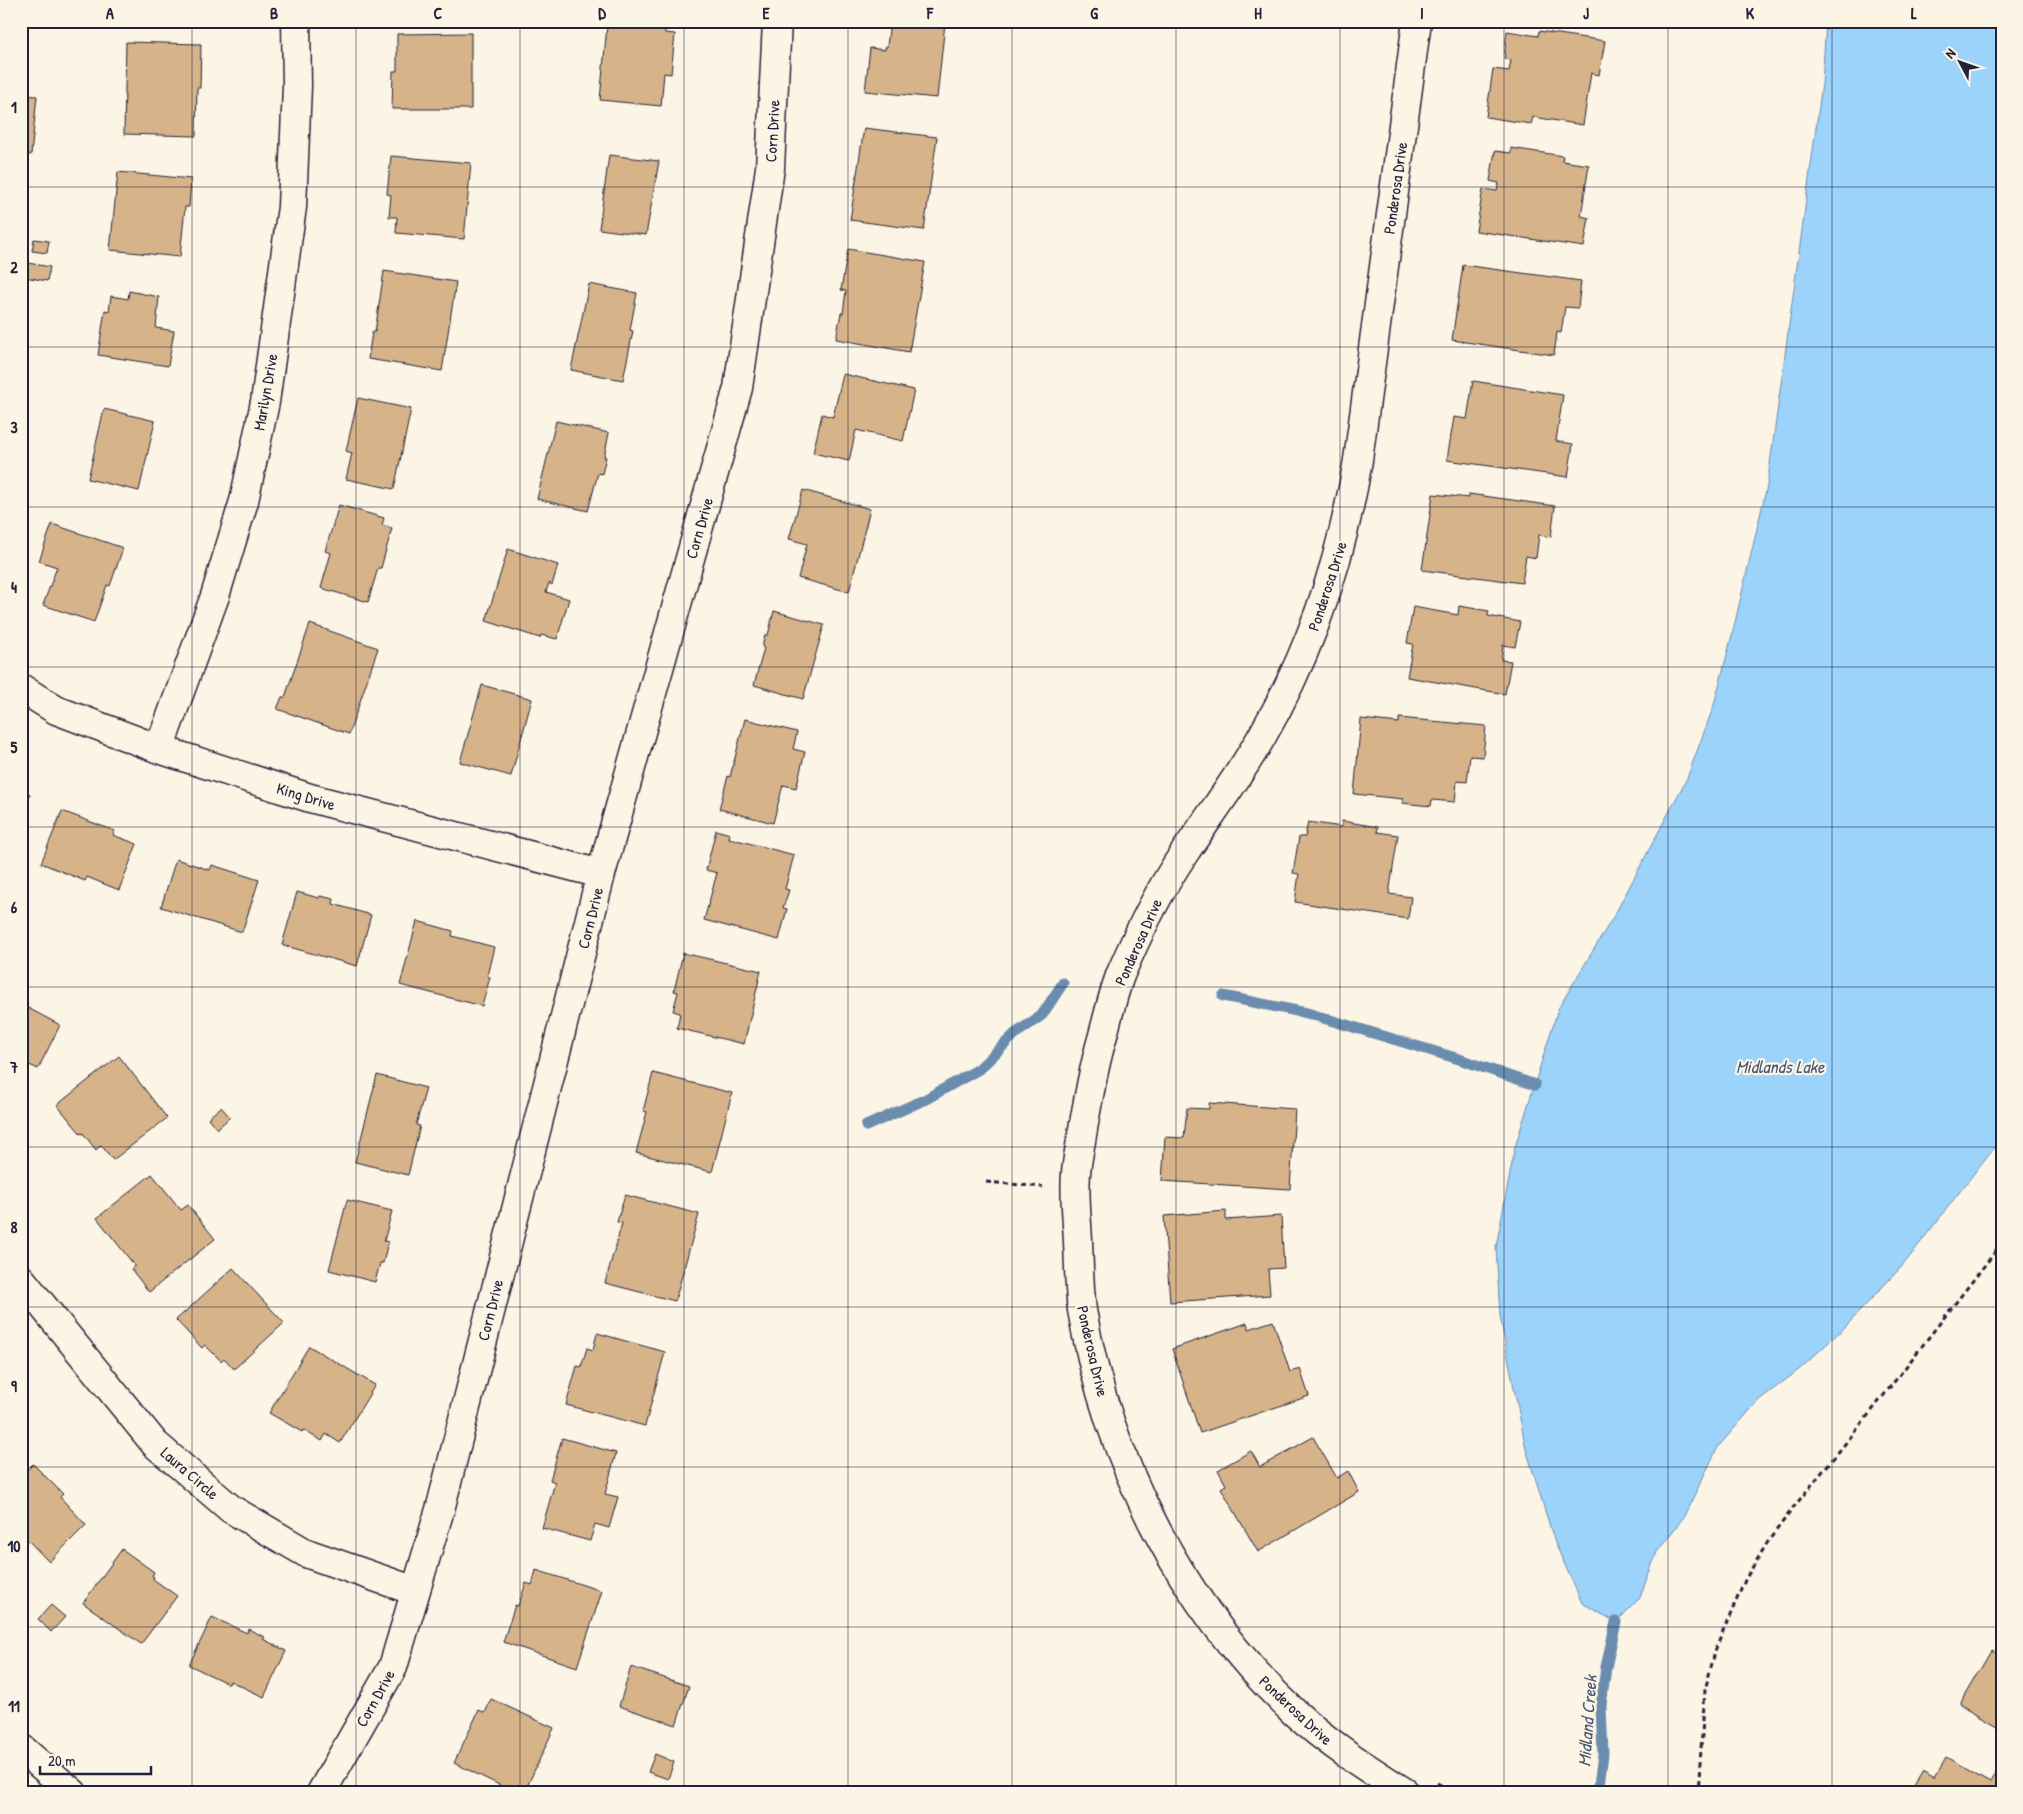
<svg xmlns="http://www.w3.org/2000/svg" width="2023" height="1814" viewBox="0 0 2023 1814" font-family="'Patrick Hand',sans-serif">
<rect width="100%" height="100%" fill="#fcf5e5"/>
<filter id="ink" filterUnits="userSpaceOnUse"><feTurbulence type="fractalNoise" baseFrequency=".02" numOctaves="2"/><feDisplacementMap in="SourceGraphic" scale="10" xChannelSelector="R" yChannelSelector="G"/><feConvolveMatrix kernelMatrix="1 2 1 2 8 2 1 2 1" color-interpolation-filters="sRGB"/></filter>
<g filter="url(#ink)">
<path fill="#9cd3fb" stroke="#6b8cae" d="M1826 21H2002V1137L1904 1264 1846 1326 1800 1369 1759 1400 1718 1447 1683 1518 1657 1552 1639 1599 1616 1622 1582 1603 1555 1543 1526 1449 1500 1316 1496 1247 1515 1147 1558 1009 1615 914 1687 778 1714 705 1732 635 1767 486 1822 84Z"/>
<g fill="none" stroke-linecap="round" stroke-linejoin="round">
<path stroke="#6b8cae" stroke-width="11" d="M1223 996 1307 1013 1459 1059 1535 1085
M866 1126 926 1099 979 1069 1015 1034 1042 1015 1063 983
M1598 1793 1603 1754 1601 1706 1606 1667 1616 1622"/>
</g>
<path fill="#d7b389" stroke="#22223b" d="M890 21 945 23 937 98 865 91 870 48 885 50V47H887Z
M607 26 665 30V33L675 34 671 74 664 73 661 106 600 100Z
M1507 31 1538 36 1539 31 1605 41 1599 75 1591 73 1583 125 1533 117 1531 124 1486 117 1493 69 1509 71 1511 60 1504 59Z
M471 33V109H392L393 71H397V34Z
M126 42 201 44 200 88H197L196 136 124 134Z
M21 95 37 96 31 155 21 154Z
M864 128 937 137 924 230 850 220Z
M1511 148 1563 156 1562 161 1589 165 1581 216 1589 218 1584 247 1476 231 1483 189 1497 191 1499 183 1490 181 1495 151 1511 153Z
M609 155 659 161 646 235 599 229Z
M391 156 471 163 464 239 396 233 397 217H389L391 195 387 194Z
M118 172 191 179 189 207H185L180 257 110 250Z
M34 239 49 241 47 253 32 251Z
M848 249 925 262 909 352 836 339 841 313H843L846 291 841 290Z
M28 263 50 267 47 281 25 277Z
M1463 265 1581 281 1578 308 1565 307 1561 333 1557 332 1554 355 1452 340Z
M384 271 456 282 442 371 368 359 372 332H375Z
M589 284 637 293 630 330 633 331 623 380 571 370Z
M129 291 159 297 156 328 174 331 168 366 98 355 105 310 109 311 111 296 128 299Z
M843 374 914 390 903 441 856 430 849 461 813 453 822 414 833 417Z
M1473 381 1563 395 1556 441 1573 444 1568 477 1447 460 1454 417 1467 419Z
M358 398 411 409 394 489 346 479 352 453 346 451Z
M104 409 155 421 139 491 88 479Z
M556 421 609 433 604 457H606L602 474 598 473 588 511 537 499Z
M803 490 870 509 849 592 798 578 807 544 789 539Z
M1433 494 1469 498V494L1555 506 1551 537 1539 535 1536 558 1526 556 1522 583 1422 570Z
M339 505 384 518 382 525 392 528 381 568H378L368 602 321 588 331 553 325 551Z
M52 524 123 548 110 586 107 585 94 622 43 605 57 567 39 561Z
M508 549 558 565 552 585 549 583 546 592 569 599 557 639 541 635 540 638 486 621Z
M1459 606 1489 611 1488 616 1520 622 1515 647 1503 645 1501 660 1511 661 1505 694 1407 677 1413 644 1407 643 1413 607 1458 615Z
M774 611 824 625 803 699 754 685 764 648 762 647 765 635H768Z
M310 624 378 648 349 734 277 709 282 697H285Z
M482 685 532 699 511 776 460 762Z
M1399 718 1486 726 1483 757 1470 756 1467 782 1457 781 1455 802 1432 800 1431 806 1402 803 1403 799 1354 794 1361 719 1399 723Z
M745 719 797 732 793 749 805 752 796 788 783 785 773 823 719 809 728 776 730 777Z
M21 789 30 794 21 809Z
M62 811 115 831 113 835 137 844 119 890 87 877 85 881 41 863Z
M1342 821 1378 827 1377 832 1398 835 1389 894 1411 897 1408 919 1295 902 1299 874 1293 873 1299 837H1305L1308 822 1342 827Z
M716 830 730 834 729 838 794 855 785 889 789 890 783 908 787 909 779 940 704 920 717 873 706 870Z
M176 859 210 870 212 865 259 880 242 932 161 907Z
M297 892 319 898 320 896 334 899 333 904 371 915 357 966 282 945Z
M417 921 453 931 452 936 494 947 487 976 490 977 482 1006 400 985Z
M683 953 761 971 744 1044 677 1028 680 1013 673 1011 678 992 674 991Z
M21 1001 28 1004 26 1007 60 1025 38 1069 21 1061Z
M119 1056 167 1118 113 1160 101 1145 96 1150 83 1133 81 1134 57 1105Z
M653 1073 732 1093 712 1172 636 1153 647 1112 643 1111Z
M377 1075 426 1088 416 1125 420 1126 408 1175 355 1162Z
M1209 1103 1295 1109 1290 1189 1162 1181 1165 1137 1184 1138 1187 1108 1209 1109Z
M221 1107 230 1117 217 1129 208 1118Z
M152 1174 181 1210 188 1205 215 1239 149 1292 131 1269 135 1266 97 1218Z
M625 1195 699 1214 675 1301 605 1283 622 1223 617 1222Z
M347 1200 392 1211 384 1241 388 1242 383 1263H380L375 1282 329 1270Z
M1226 1211V1220L1281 1216 1284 1268 1268 1269 1270 1295 1170 1302 1164 1216Z
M233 1268 284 1323 234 1369 224 1358 221 1361 205 1345 202 1348 176 1320Z
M1273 1321 1290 1372 1300 1369 1309 1396 1200 1433 1172 1349 1247 1323 1249 1329Z
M597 1333 665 1352 645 1426 566 1405 577 1366 581 1367 587 1348 593 1350Z
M309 1346 375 1385 340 1443 326 1434 322 1441 303 1430 302 1432 269 1413Z
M1313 1437 1337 1478 1348 1471 1359 1492 1258 1552 1221 1488 1226 1485 1218 1470 1251 1451 1260 1467Z
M562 1438 616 1453 605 1494 618 1497 609 1528 595 1524 590 1541 542 1528 555 1482 550 1480Z
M33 1464 63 1494 60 1497 86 1525 49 1562 21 1533V1476Z
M122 1549 154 1572 152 1576 154 1577 153 1579 177 1596 141 1644 83 1603Z
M536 1570 602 1591 577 1667 503 1642 515 1605 518 1606 526 1583 532 1585Z
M51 1605 65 1617 51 1632 38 1619Z
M212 1617 247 1633 248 1629 265 1637 263 1639 286 1651 264 1697 230 1681 229 1684 189 1665Z
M1991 1650 2002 1656V1730L1959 1705Z
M631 1667 689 1686 676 1725 619 1706Z
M491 1699 554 1728 524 1793H516L454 1763 479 1710 485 1713Z
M655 1754 674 1762 668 1779 648 1772Z
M1946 1758 1990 1783 2002 1763V1793H1908L1922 1770 1935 1777Z"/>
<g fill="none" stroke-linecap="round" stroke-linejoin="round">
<defs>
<path id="minor" d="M21 688 56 710 159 749 310 798 601 874
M159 749 215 596 244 501 265 402 292 207 297 86 296 21
M21 1279 155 1444 231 1509 306 1553 415 1591
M21 1748 73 1793
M321 1793 393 1667 441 1506 601 874 738 388 770 168 777 21
M1406 1793C1367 1768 1329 1744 1295 1713 1182 1607 1108 1462 1082 1310 1079 1287 1079 1264 1078 1241 1077 1219 1074 1195 1076 1173 1077 1160 1080 1148 1082 1135 1087 1105 1092 1076 1100 1046 1107 1022 1112 996 1121 973 1139 931 1159 890 1185 852 1211 814 1238 778 1261 738 1311 652 1342 558 1358 460L1417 21"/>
</defs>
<use href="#minor" stroke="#22223b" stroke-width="31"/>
<path stroke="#22223b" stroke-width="3" stroke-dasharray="5 4" stroke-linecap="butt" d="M986 1182 1043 1187
M1437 1783 1456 1793
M1698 1793 1705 1690 1716 1648 1746 1578 1769 1540 1797 1503 1870 1413 2002 1243"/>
<use href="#minor" stroke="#fcf5e5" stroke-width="28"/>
</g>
</g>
<path fill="none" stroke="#22223b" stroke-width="1" stroke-opacity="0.55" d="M192 21V1793M356 21V1793M520 21V1793M684 21V1793M848 21V1793M1012 21V1793M1176 21V1793M1340 21V1793M1504 21V1793M1668 21V1793M1832 21V1793M21 187H2002M21 347H2002M21 507H2002M21 667H2002M21 827H2002M21 987H2002M21 1147H2002M21 1307H2002M21 1467H2002M21 1627H2002"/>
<g text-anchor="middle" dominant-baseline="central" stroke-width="4.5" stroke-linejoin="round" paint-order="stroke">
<g font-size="16" fill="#22223b" stroke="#fcf5e5">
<text transform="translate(772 131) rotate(-87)">Corn Drive</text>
<text transform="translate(1395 188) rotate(-82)">Ponderosa Drive</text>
<text transform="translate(265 392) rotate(-80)">Marilyn Drive</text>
<text transform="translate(699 528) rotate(-74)">Corn Drive</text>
<text transform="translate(1327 586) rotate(-72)">Ponderosa Drive</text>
<text transform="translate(306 796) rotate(17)">King Drive</text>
<text transform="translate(590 918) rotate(-76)">Corn Drive</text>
<text transform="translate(1138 942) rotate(-66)">Ponderosa Drive</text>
<text transform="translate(490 1310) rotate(-76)">Corn Drive</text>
<text transform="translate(1093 1351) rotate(77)">Ponderosa Drive</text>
<text transform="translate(190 1473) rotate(41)">Laura Circle</text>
<text transform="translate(375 1698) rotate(-61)">Corn Drive</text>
<text transform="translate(1296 1710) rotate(43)">Ponderosa Drive</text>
</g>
<g font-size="18" font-style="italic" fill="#475775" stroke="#fcf5e5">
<text x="1780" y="1066">Midlands Lake</text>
<text transform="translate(1587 1721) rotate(-86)">Midland Creek</text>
</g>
</g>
<rect width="2023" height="1814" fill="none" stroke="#fcf5e5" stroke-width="55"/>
<g transform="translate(1960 62) rotate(311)" stroke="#fcf5e5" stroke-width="4" paint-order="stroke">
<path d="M0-4L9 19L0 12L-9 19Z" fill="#22223b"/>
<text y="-8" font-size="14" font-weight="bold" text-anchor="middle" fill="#22223b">N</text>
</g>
<path d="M40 1766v8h111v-8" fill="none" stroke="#22223b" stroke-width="2.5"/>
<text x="48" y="1766" font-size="15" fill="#22223b" stroke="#fcf5e5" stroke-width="4" paint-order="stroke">20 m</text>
<rect x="28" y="28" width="1968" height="1758" fill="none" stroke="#22223b" stroke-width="2"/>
<g font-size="16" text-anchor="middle" font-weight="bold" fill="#22223b">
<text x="110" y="19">A</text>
<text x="274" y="19">B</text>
<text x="438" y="19">C</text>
<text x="602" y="19">D</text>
<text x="766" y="19">E</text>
<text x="930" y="19">F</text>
<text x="1094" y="19">G</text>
<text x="1258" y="19">H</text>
<text x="1422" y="19">I</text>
<text x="1586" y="19">J</text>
<text x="1750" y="19">K</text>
<text x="1914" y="19">L</text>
<text x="14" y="113">1</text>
<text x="14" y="273">2</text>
<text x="14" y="433">3</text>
<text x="14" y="593">4</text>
<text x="14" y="753">5</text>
<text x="14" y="913">6</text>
<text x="14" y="1073">7</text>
<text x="14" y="1233">8</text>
<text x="14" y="1392">9</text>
<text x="14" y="1552">10</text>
<text x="14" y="1712">11</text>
</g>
</svg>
